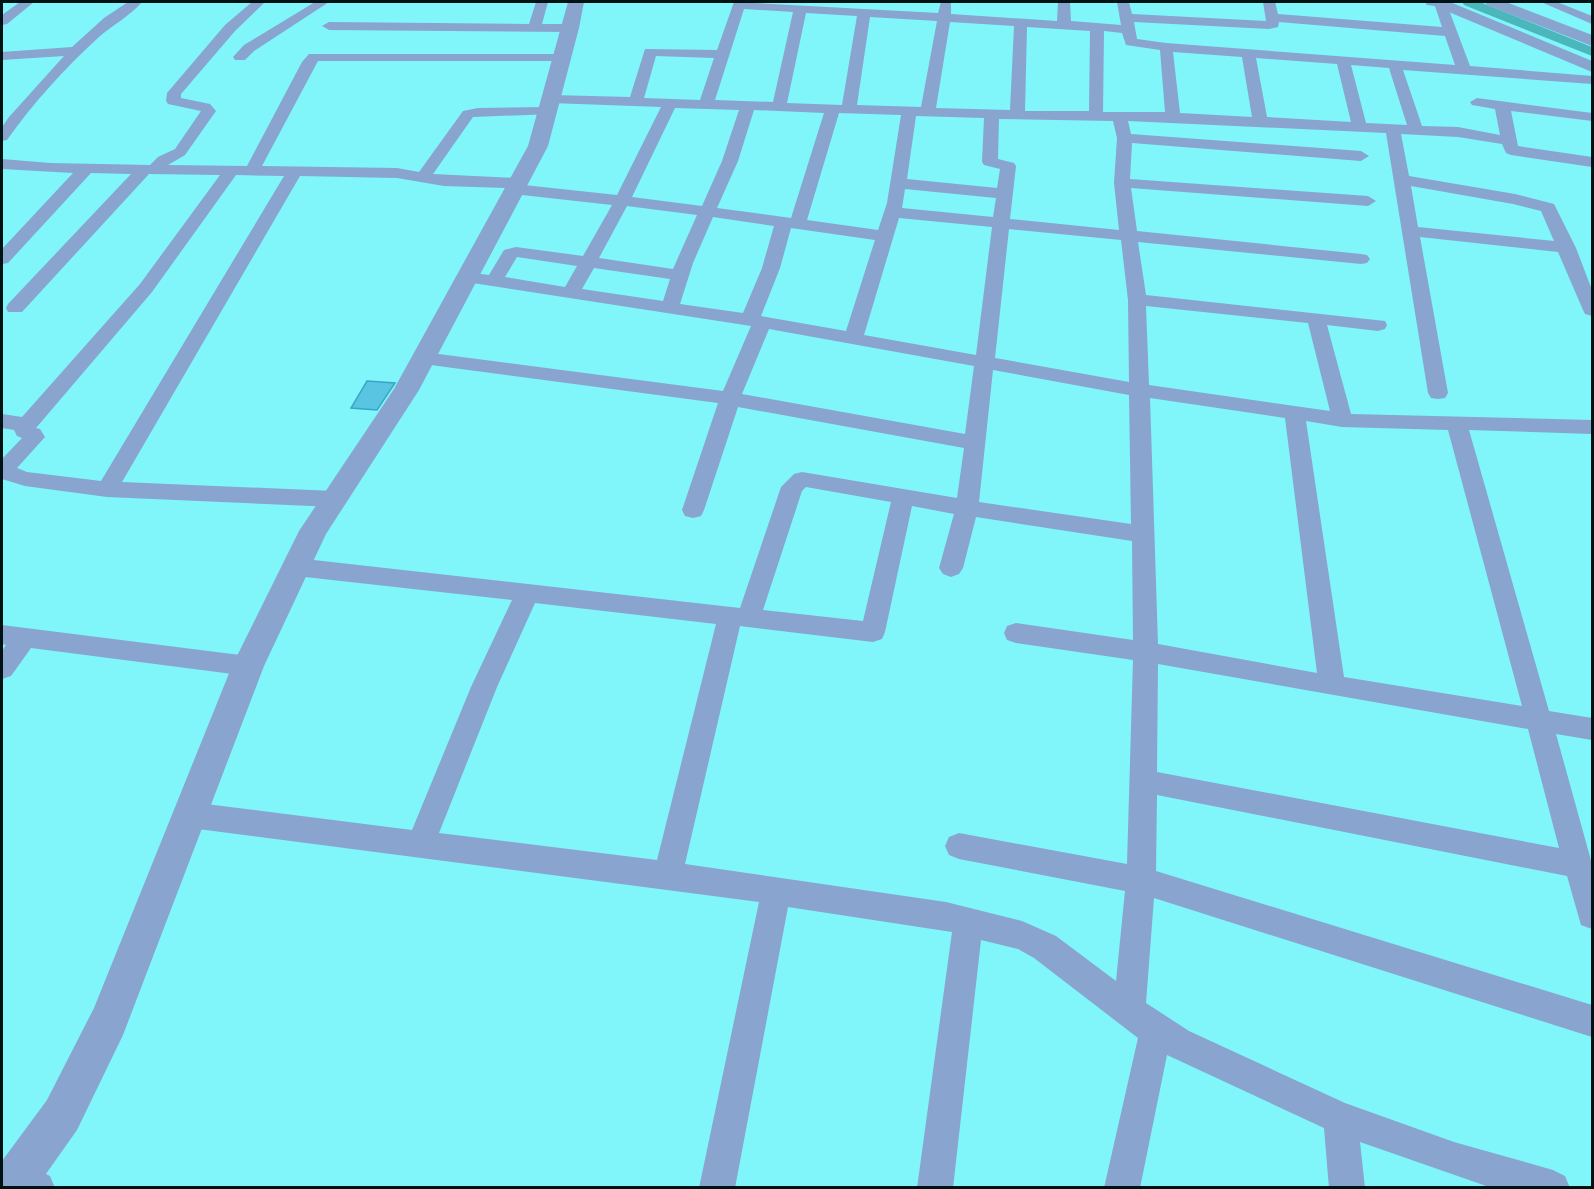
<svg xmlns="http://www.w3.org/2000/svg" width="1594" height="1189" viewBox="0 0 1594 1189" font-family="Merriweather,serif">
<rect width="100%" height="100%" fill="#80f5fa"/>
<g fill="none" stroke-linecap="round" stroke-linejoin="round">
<path fill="#4bb6bb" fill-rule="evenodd" d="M1462 2H1480L1592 47V56L1464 5Z"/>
</g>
<path fill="#5ac5e2" stroke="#38a7c4" stroke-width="1.5" d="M367 381 395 383 377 410 351 408Z"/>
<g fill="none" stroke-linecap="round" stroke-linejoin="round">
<path fill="#88a4cf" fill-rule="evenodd" d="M20 2H34L7 24 2 25V15Z
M128 2H142C131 15 113 25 99 37 66 67 33 103 7 140L2 141V127L9 117 64 56 2 60V52L72 47 104 18Z
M252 2H265L235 31 181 94V98L210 104 216 111 185 155 168 165 247 166 302 62 309 54H563L568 55 570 58 568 61H318L262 166 397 168 419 172 463 111 478 108 548 107 553 108 555 111 553 114 473 117 433 174 517 178 523 180 525 183 524 185 617 195 661 107 551 103 544 99 551 95 630 97 645 49 717 50 734 2 938 13 941 2H951V14L1057 21 1058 2H1070L1071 21 1121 25 1117 2H1129L1132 14 1266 21 1263 2H1275L1278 14 1442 27 1435 6 1427 5 1425 2H1446L1470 66 1592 76V84L1403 70 1422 126 1458 127 1500 135 1495 109 1472 105 1470 102 1477 98 1592 113V121L1511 111 1518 146 1592 157V167L1511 155 1506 153 1502 144 1458 137 1401 134 1409 176 1515 194 1554 204 1576 248 1592 290V316L1585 314 1583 310 1558 252 1420 237 1448 393 1445 398 1438 399 1431 398 1428 393 1386 133 1128 121 1131 134 1361 151 1369 156 1361 161 1132 143 1130 179 1368 196 1376 201 1368 206 1131 188 1137 231 1361 254 1367 255 1370 259 1367 263 1361 264 1138 242 1146 295 1385 321 1387 325 1385 329 1378 331 1327 325 1351 414 1592 420V434L1469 430 1549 711 1592 718V740L1556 734 1592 864V929L1581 925 1567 876 1157 795 1156 871 1592 1005V1037L1154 898 1146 1003 1189 1031 1345 1103 1454 1142 1553 1170 1565 1176 1570 1188H1492L1360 1142 1365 1188H1329L1324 1128 1167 1055 1140 1188H1104L1138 1038 1034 958 1018 949 981 940 953 1188H917L952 932 788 907 735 1188H699L759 902 190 828 180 824 176 815 180 806 190 802 412 830 471 687 512 600 296 576 288 573 284 567 288 561 296 558 740 608 781 487 794 474 802 472 957 498 964 448 738 407 704 510 701 516 693 518 685 516 682 510 718 403 423 364 416 362 413 358 416 354 423 352 723 391 751 326 466 282 460 281 457 277 460 273 466 272 489 275 504 250 516 247 583 256 612 205 513 194 507 192 506 188 444 186 397 178 300 176 122 482 334 491 342 494 345 499 342 504 334 507 107 497 25 486 2 479V459L22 438 17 436 14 430 2 428V414L22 417 140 284 220 175 149 174 22 312H8L6 308 8 304 131 174 91 173 8 263 2 264V249L73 173 2 169V159L50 163 150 165 158 157 175 149 201 111 168 104 166 101 167 93 225 25ZM744 9 793 12 773 102 715 100ZM806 13 857 16 842 105 787 103ZM870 17 937 21 921 107 857 105ZM950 22 1014 26 1010 110 936 108ZM1134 22 1269 29 1278 27 1279 22 1445 36 1455 65 1166 43 1137 39ZM1027 27 1090 31 1089 111H1025ZM1104 31 1122 33 1126 45 1160 50 1165 112H1103ZM1173 52 1242 57 1252 117 1180 113ZM656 56 714 58 700 100 644 98ZM1256 58 1337 64 1351 122 1267 117ZM1351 65 1389 68 1407 125 1366 123ZM675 108 739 110 722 161 702 206 632 197ZM754 110 824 113 791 218 717 208 738 161ZM839 113 901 115 887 203 878 230 807 220ZM916 116 984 118 982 162 984 165 1000 169 997 188 907 179ZM999 119 1113 121 1117 138 1114 183 1119 230 1010 219 1016 166 1014 163 998 159ZM236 175 284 176 101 481 27 472 17 468 45 437 40 429 36 428 152 292ZM1411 186 1513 204 1541 211 1554 241 1418 227ZM905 189 996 198 993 217 902 208ZM627 206 697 215 673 269 599 258ZM713 217 774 226 762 268 743 313 680 304 693 263ZM899 218 992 227 976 355 864 335ZM791 228 875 240 846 331 761 316 780 268ZM1009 229 1121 240 1128 300 1129 382 995 358ZM517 257 577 266 565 287 505 277ZM594 268 670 279 663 301 582 289ZM1146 306 1308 323 1330 411 1149 385ZM769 329 974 366 965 434 742 394ZM993 370 1129 395 1131 524 979 502ZM1150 398 1285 418 1317 673 1158 644ZM1306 421 1342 427 1448 430 1522 706 1344 677ZM806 487 891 502 863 621 763 610 802 491ZM912 506 954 514 939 568 943 574 951 577 959 574 963 568 976 517 1132 541 1133 640 1016 623 1007 626 1004 633 1007 640 1016 643 1133 660 1127 864 959 833 949 837 945 846 949 855 959 859 1125 891 1116 981 1056 936 1022 921 946 902 685 864 740 626 873 642 882 639 885 632ZM535 603 716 624 657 860 439 833 497 687ZM1158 664 1528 729 1559 848 1157 772Z
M315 2H329L254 51 245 60H235L233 57 244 45Z
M536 2H548L542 24H571L578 28 571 32 329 30 322 26 329 22 529 24Z
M1541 2H1557L1592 16V24Z
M2 625 248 656 257 659 261 666 257 673 248 676 31 648 11 676 2 679V651L6 645 2 644Z
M2 1167 38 1170 50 1176 55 1188H2Z"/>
<path fill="#88a4cf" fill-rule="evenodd" d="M568 2H584L579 28 548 146 419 390 326 534 264 666 123 1035 77 1130 36 1188H2V1161L47 1100 94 1008 232 666 299 531 394 389 528 146Z
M1430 2H1450L1592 61V72L1432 5Z
M1485 2H1506L1592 35V46L1487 5Z"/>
</g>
<rect width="1594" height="1189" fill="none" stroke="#001314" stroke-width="6"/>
</svg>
